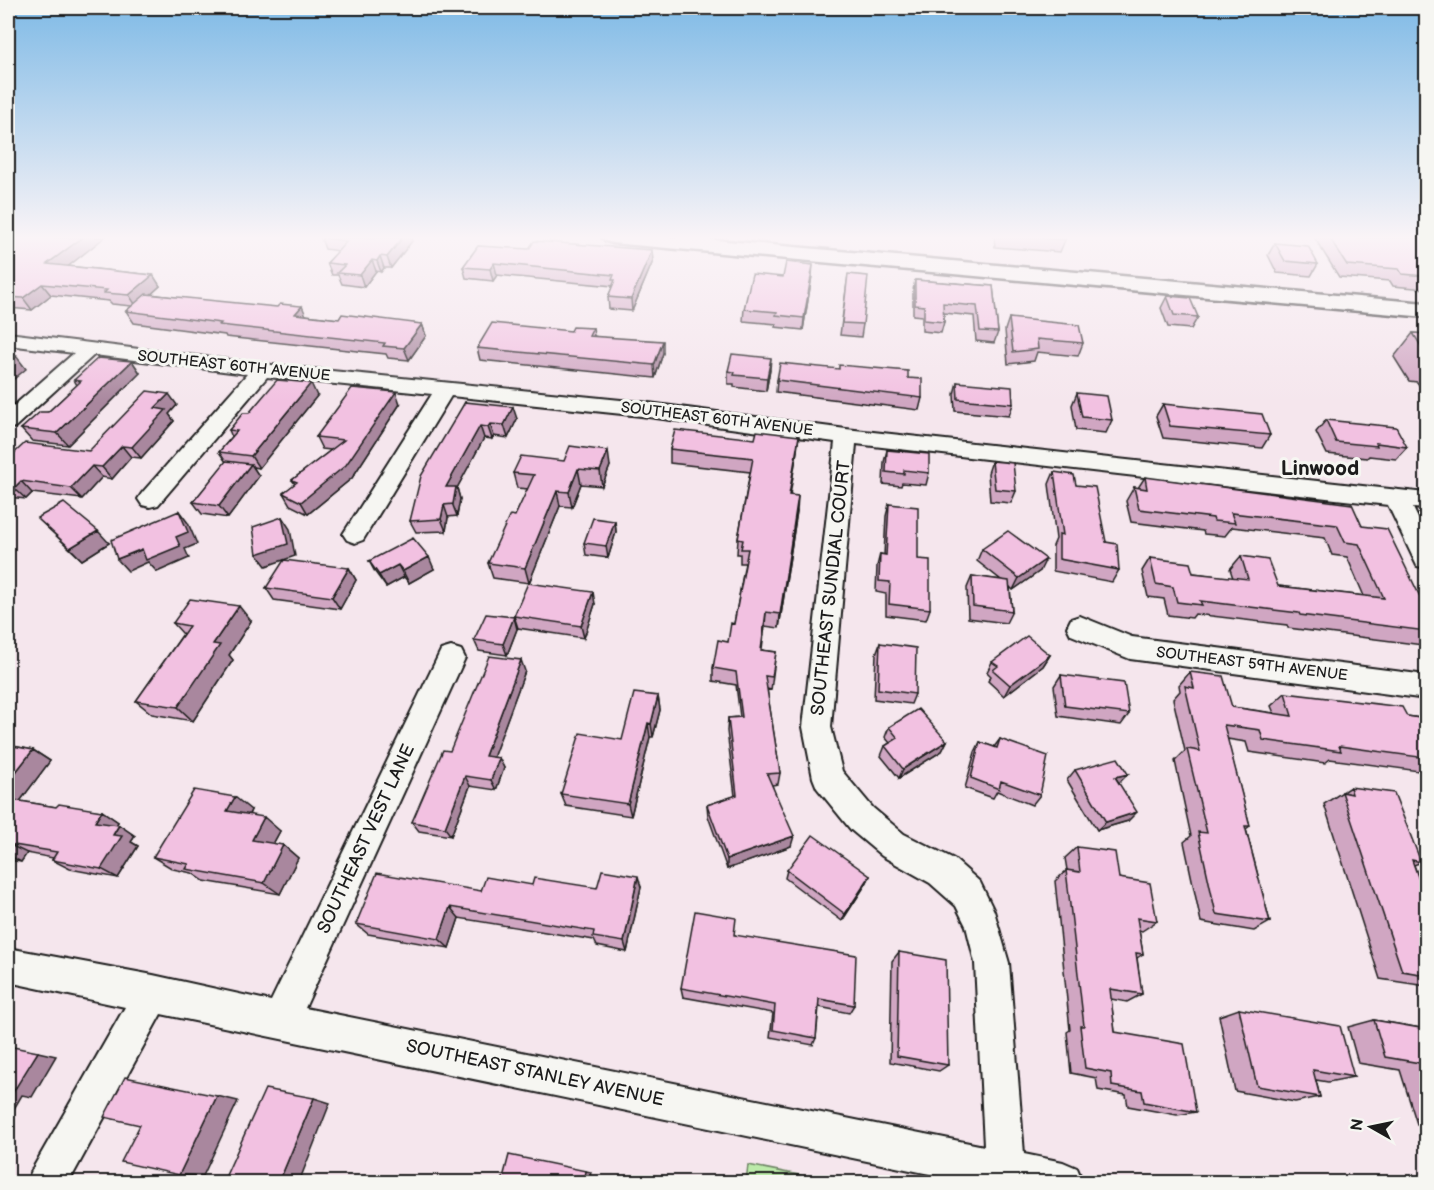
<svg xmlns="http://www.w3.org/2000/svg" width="1434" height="1190" viewBox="0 0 1434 1190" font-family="'Balsamiq Sans',sans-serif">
<rect width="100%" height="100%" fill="#f5e6ed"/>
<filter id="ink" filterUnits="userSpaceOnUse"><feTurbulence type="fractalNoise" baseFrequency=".0167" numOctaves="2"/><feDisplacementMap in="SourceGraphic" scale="12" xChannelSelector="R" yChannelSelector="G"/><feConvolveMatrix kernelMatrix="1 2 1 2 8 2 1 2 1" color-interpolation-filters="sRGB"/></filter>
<g filter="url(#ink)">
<path fill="#bcebaa" stroke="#6c8463" stroke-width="1.5" d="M748 1165 834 1182H746Z"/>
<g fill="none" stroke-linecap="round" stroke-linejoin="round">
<defs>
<path id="minor" d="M8 333 262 364 641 402 846 429 1426 493V509L1413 508 1426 535V568L1417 566 1388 505 856 444 831 727 842 771 873 808 904 834 954 859 980 882 994 911 1009 963 1024 1154 1063 1162 1077 1168 1083 1182H968L161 1014 69 1182H27L33 1168 125 1007 8 982V948L153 975 271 1001 441 650 451 647 461 650 465 658 305 1008 984 1146 975 963 966 926 956 906 930 883 882 856 851 830 817 788 813 778 803 727 835 442 641 416 451 396 363 540 355 543 347 540 343 534 432 394 267 377 158 505 150 507 142 505 138 499 142 493 247 374 94 355 15 427 8 429V411L74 353 8 345Z
M1080 616 1132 637 1426 675V699L1130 659 1071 635 1067 627 1071 619Z"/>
<path id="major" d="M602 237H682L1426 303V317L613 243 606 241Z"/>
</defs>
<use href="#minor" stroke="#1c1c1c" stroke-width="4"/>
<use href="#major" stroke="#1c1c1c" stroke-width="5"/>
<use href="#minor" fill="#f6f6f2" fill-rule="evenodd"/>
<use href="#major" fill="#f6f6f2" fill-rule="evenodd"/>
</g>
<path fill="#d0a6c2" stroke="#1c1c1c" stroke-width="1.5" d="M8 237 68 266 153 275 160 286 151 294 306 315 339 319 422 324 426 336 409 360 388 358 386 354 226 337 225 335 134 323 126 311 132 306 112 304 109 301 51 295 32 310 8 308Z
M322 237H411L412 241 391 268H384L381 272 376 271 364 287 342 284 338 275H332L327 263 339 251 325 249 321 238Z
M994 237H1064L1065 240 1060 252 995 247Z
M1314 237H1426V289L1393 286 1390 281 1339 277Z
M1275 243 1318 264 1311 276 1277 273 1268 255Z
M478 246 653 261 632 311 609 309 608 297 613 286 497 275 493 281 466 278 463 267Z
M848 274 863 324 861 337 840 335Z
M812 276 803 330 775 327 776 324 743 321 744 309 783 277Z
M915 280 993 286 998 332 994 343 976 341 974 316 944 313V322L941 333 922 331V316L913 315V290Z
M1167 296 1198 317 1191 329 1168 327 1161 308Z
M1009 318 1083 343 1078 356 1037 352 1034 361 1008 364 1005 330Z
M593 328 594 336 663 353 655 378 480 360 477 348 571 331Z
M1413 333 1426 334V392H1424L1417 382 1409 381 1394 357Z
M132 361 140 373 68 445 32 441 21 429 48 412 77 385 74 380Z
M770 370 766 391 734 387V384H728V371Z
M908 378 922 398 919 410 776 392 777 380Z
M957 382 1013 404 1009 416 955 411 954 394Z
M1077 393 1112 420 1106 433 1076 430 1072 405Z
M317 396 259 468 253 467 259 476 228 518 202 514 193 502 226 462 219 452 232 437 229 430 249 413Z
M465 402 517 419 508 438 494 436 492 439 484 438 457 488 460 499 457 516 448 517 446 531 416 532 410 521Z
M400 404 352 478 308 514 290 505 283 493 295 484 292 480 331 450 322 449 316 437Z
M1163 404 1270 435 1262 448 1163 438 1156 416Z
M177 405 169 414 174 421 141 458 131 457 112 479 102 477 82 499 32 493 26 499 8 497V459L89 451Z
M1326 420 1407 447 1396 459 1369 456 1367 458 1327 454 1316 432Z
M670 449 797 451 790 495 797 511 779 628 765 626 761 650 776 652 771 690 767 689 780 773 778 784 772 785 791 846 727 869 708 816 707 805 735 796 727 731 728 718 740 717 736 685 713 681V668L728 642 734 624 745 563H740V554H737L738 539 750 472 670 463Z
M887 450 929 473 926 485 902 483 901 486 883 484 884 462Z
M992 461 1016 491 1011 503 990 501 988 473Z
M610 466 602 486 581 484 572 507 560 506 529 583 493 578 488 563 515 516 528 489 517 488 513 473Z
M1054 472 1076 485 1106 542 1119 570 1112 582 1053 571V546L1056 539 1049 484Z
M1145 477 1362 526 1426 609V642L1423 645 1288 628 1287 625 1195 614 1192 618 1168 615 1164 599 1148 597 1142 571 1150 558 1193 573 1233 578 1230 569 1241 556 1278 586 1364 596 1347 557 1332 555 1325 538 1232 527 1225 536 1204 534 1203 531 1131 522 1126 501 1134 487 1138 488Z
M889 504 918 559 930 609 926 620 886 615V594L876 592 877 566 880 554 884 555 886 516Z
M37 518 109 543 82 560Z
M615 521 616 532 608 558 586 555 584 543Z
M982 549 1040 571 1013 590 1010 587 1012 611 1006 623 968 618 967 588 972 576 1001 580 977 561Z
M369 561 434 569 409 583 404 577 386 587 375 572Z
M349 568 356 580 340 609 274 600 266 588Z
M595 604 584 638 518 628 514 616Z
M514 617 517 629 507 655 479 651 474 640Z
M251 621 229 655 233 660 193 721 152 714 136 701 183 634 173 623Z
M880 643 915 694 911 704 874 699 876 654Z
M1050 655 1043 666 1004 696 988 681 991 676 987 672 992 662Z
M525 671 493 757 499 758 504 768 496 790 470 786 451 836 419 831 412 822 450 751Z
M1190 672 1232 707 1274 713 1271 706 1285 693 1407 716 1426 719V772L1330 759 1325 763 1249 752 1246 742 1227 739 1250 826 1246 829 1270 922 1254 931 1201 922 1184 842 1191 836 1175 761 1185 751 1173 699 1180 691 1179 685Z
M1061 675 1129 714 1121 725 1058 716 1054 686Z
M658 696 660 710 653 737H650L631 816 566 806 561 794 622 740Z
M889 727 947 741 942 751 899 778 881 756 885 746 890 743 885 737Z
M1000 739 1040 795 1032 805 997 791 993 798 965 788 975 752 980 742 994 747Z
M8 745 33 750 50 761 20 801 56 807 102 811 118 822 116 825H119L135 836 131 842 138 846 118 878 70 869 52 860 53 858 27 853 21 862 8 860Z
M1075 770 1119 783 1128 821 1097 830 1067 780Z
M1350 787 1421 862 1414 865 1426 899V986L1380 979 1324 804Z
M251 810 249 815 280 831 273 844 283 845 298 858 280 894 204 881 192 873 173 869 153 857Z
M1077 847 1119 878 1157 921 1142 931 1139 930 1143 954 1137 958 1142 994 1127 1002 1111 999 1115 1032 1196 1112 1177 1115 1128 1106 1126 1095 1098 1090 1096 1078 1071 1073 1067 1032 1070 1030 1055 881 1067 870 1065 858Z
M787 870 870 876 866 884 842 921 785 878Z
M532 885 597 888 641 887 627 952 597 946 594 940 459 918 449 948 368 934 356 924 481 891Z
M735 935 854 1005 849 1013 819 1007 816 1038 813 1045 770 1037 773 1013 683 997 681 988Z
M899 952 948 1065 939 1071 890 1062 892 961Z
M1239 1009 1354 1077 1328 1082 1316 1080 1320 1097 1295 1102 1235 1091 1219 1016Z
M1374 1020 1426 1029V1125L1417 1124 1400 1070 1358 1063 1348 1027Z"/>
<path fill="#a9879e" stroke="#1c1c1c" stroke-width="1.5" d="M83 237H105L56 276 47 264Z
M403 237H411L412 241 391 268 387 257Z
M652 250 653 261 632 311 631 299Z
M380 256 384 268 381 272 377 261Z
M372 260 376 271 364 287 360 275Z
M494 263 497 275 493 281 490 269Z
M813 265 812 276 803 330 804 318Z
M153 275 160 286 137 307 129 295Z
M42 284 51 295 32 310 23 298Z
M302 306 307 318 295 314Z
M422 324 426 336 409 360 404 348Z
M663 341V353L655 378 654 365Z
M16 356 26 369 8 384V363Z
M771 358 770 370 766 391 767 378Z
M132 361 140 373 68 445 57 433Z
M311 383 317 396 259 468 251 456Z
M396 392 400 404 352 478 308 514 301 502Z
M169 394 177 405 169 414 174 421 141 458 132 447 155 408Z
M513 407 517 419 508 438 504 425Z
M490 424 494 436 492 439 488 427Z
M480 426 484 438 457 488 460 499 457 516 446 487Z
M799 436 797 451 787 510 789 495Z
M122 446 131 457 112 479 102 467Z
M608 451 610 466 602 486 600 471Z
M251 464 259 476 228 518 219 506Z
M92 466 102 477 82 499 71 488Z
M578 469 581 484 572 507 569 492Z
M21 481 32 493 26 499 14 488Z
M557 491 560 506 529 583 525 568Z
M798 496 797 511 779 628 780 614Z
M444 505 448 517 446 531 441 519Z
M179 511 188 523 197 544 185 549 189 558 157 572 148 562 128 571 117 559 176 537Z
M282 517 290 529 295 556 266 566 257 554Z
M615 521 616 532 608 558 606 546Z
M98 531 109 543 82 560 70 548Z
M429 557 434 569 409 583 403 571Z
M1046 559 1040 571 1013 590 1019 578Z
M398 565 404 577 386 587 379 575Z
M349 568 356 580 340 609 332 597Z
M593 592 595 604 584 638 581 626Z
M239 606 251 621 229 655 233 660 193 721 178 707 213 644Z
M766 612 765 626 760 664 761 650Z
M514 617 517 629 507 655 503 644Z
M1050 655 1043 666 1004 696 1010 685Z
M521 660 525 671 490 766 485 756Z
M658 696 660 710 653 737 651 724Z
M648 723 650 737 631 816 628 804Z
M947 741 942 751 899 778 903 769Z
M33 750 50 761 15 808 8 803V782Z
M499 758 504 768 496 790 491 780Z
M1128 774 1119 783 1115 777Z
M465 776 470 786 451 836 445 828Z
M235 797 251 810 244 824 227 811Z
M102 811 118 822 112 832 95 822Z
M1137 812 1128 821 1097 830 1106 822Z
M264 817 280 831 268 853 252 840Z
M119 825 135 836 131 842 138 846 118 878 101 869 113 835Z
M794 836 791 846 727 869V859Z
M8 844 27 853 21 862 8 855Z
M283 845 298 858 280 894 264 883Z
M638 876 641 887 627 952 624 942Z
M870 876 866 884 842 921 845 914Z
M450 907 459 918 449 948 439 939Z
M38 1052 56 1056 32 1097 22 1095 8 1119V1093Z
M217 1096 238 1101 203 1176 179 1175Z
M314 1098 330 1103 299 1182H279Z
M586 1171 591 1172 589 1182H583Z"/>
<path fill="#f2c1e1" stroke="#1c1c1c" stroke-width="1.5" d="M8 237H83L47 264 153 275 129 295 104 293 107 290 42 284 23 298 8 297Z
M322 237H403L387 257 380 256 377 261 372 260 360 275 337 273 345 265 327 263 347 241 321 238Z
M1018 237H1064L1065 240Z
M1329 237H1426V276L1402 274 1399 269 1347 265Z
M534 241 652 250 631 299 608 297 615 280H612L614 275 494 263 490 269 463 267 478 246 529 249Z
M1275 243 1308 246 1318 264 1285 261Z
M786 262 813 265 804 318 776 315 777 312 744 309 752 274 783 277Z
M848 274 868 276 863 324 842 323Z
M915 280 993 286 998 332 980 331 977 306 943 303 944 322 924 320V306L915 305Z
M146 294 277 307 280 304 302 306 295 314 339 319 342 314 422 324 404 348 383 346 385 343 219 325 221 323 126 311Z
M1167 296 1190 298 1198 317 1174 315Z
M1009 318 1079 325 1083 343 1037 339 1038 349 1013 352Z
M492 323 571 331 573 327 593 328 589 336 663 341 654 365 477 348Z
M1413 333 1426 334V354Z
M732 354 771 358 767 378 734 375 735 372 728 371Z
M8 356H16L8 363Z
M98 358 132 361 57 433 21 429 40 412H48L81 381 74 380Z
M780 363 839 369V365L908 371V378L922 379V398L777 380Z
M277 380 311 383 251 456 219 452 237 431 229 430 243 413H249Z
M957 382 1012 387 1013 404 958 399Z
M352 388 396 392 346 465 301 502 283 493 297 482 292 480 344 440 316 437Z
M147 391 169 394 155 408 166 410 132 447 122 446 102 467 92 466 71 488 21 481 14 488 8 487V459L25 443 89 451Z
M1077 393 1107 396 1112 420 1082 417Z
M465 402 513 407 504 425 490 424 488 427 480 426 446 487H456L453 504 444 505 441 519 410 521 421 476Z
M1163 404 1262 414 1270 435 1170 426Z
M1326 420 1396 427 1407 447 1376 443 1377 446 1336 442Z
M675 430 755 439 757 431 799 436 789 495 798 496 780 614 766 612 761 650 776 652 772 677 765 676 780 773 767 774 794 836 727 859 707 805 737 795 728 718 742 717 736 672 713 668 718 640 728 642 731 623 734 624 748 549H741L743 540 738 539 753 458 670 449Z
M570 446 608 451 600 471 578 469 569 492 557 491 525 568 488 563 510 515 515 516 534 475 513 473 521 456 564 461Z
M887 450 929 454V473L904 470V474L886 472Z
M226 461 251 464 219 506 193 502Z
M992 461 1013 463 1016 491 995 489Z
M1054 472 1074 475 1076 485 1095 487 1106 542 1117 544 1119 570 1059 559V534L1063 535Z
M1145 477 1352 504 1362 526 1387 529 1426 609V631L1300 615 1299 613 1200 601 1202 605 1177 602 1173 587 1156 584 1150 558 1190 563 1193 573 1248 579 1241 556 1268 560 1278 586 1384 598 1359 544 1345 542 1337 525 1231 513 1235 523 1214 521 1213 518 1139 509 1134 487 1147 489Z
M64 503 98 531 70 548 37 518Z
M889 504 918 507V559L930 560V609L889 604 890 582 879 581 880 554 886 555Z
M179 511 188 532 176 537 180 546 146 560 142 549 117 559 111 540Z
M282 517 288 544 257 554 253 527Z
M593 518 615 521 606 546 584 543Z
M1008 531 1046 559 1019 578 982 549Z
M413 538 429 557 403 571 398 565 379 575 369 561Z
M284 560 349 568 332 597 266 588Z
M972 576 1009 581 1012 611 973 606Z
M528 583 593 592 581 626 514 616Z
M190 599 239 606 213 644 220 645 178 707 136 701 189 626 173 623Z
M486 614 514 617 503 644 474 640Z
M1027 636 1050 655 1010 685 993 670 998 666 992 662Z
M880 643 916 648 915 694 878 689Z
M489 656 521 660 485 756 499 758 491 780 465 776 445 828 412 822 443 750 450 751Z
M1190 672 1223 676 1232 707 1292 716 1285 693 1402 707 1407 716 1426 719V758L1339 746 1341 751 1263 740 1260 730 1224 725 1250 826H1245L1270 922 1216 914 1198 832 1207 833 1187 749 1200 751 1185 686 1194 688Z
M1061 675 1124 683 1129 714 1065 706Z
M634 693 658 696 651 724 648 723 628 804 561 794 580 733 622 740Z
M918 709 947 741 903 769 885 746 898 738 889 727Z
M1000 739 1048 756 1040 795 1001 781 999 789 971 778 980 742 997 748Z
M8 745 33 750 8 782Z
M1118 758 1128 774 1115 777 1137 812 1106 822 1075 770Z
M1350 787 1394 793 1421 862 1412 860 1426 899V975L1402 971 1342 792 1352 794Z
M194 790 235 797 227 811 264 817 252 840 283 845 264 883 186 869 189 864 153 857Z
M8 799 56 807 59 804 102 811 95 822 119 825 113 835 122 836 101 869 52 860 57 852 8 844Z
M813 835 870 876 845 914 787 870Z
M1077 847 1115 852 1119 878 1150 883 1157 921 1137 918 1143 954 1136 953 1142 994 1110 989 1115 1032 1184 1044 1196 1112 1144 1102 1142 1091 1112 1086 1111 1073 1085 1068 1080 1026H1084L1066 870 1080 872Z
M602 870 638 876 624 942 593 937 594 931 450 907 439 939 356 924 377 873 481 891 486 877 532 885 534 878 597 888Z
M695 911 736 918 734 935 856 955 854 1005 819 999 816 1038 773 1030 775 1005 681 988Z
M899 952 946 960 948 1065 897 1056Z
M1239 1009 1340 1026 1354 1077 1313 1070 1320 1097 1257 1086Z
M1374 1020 1426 1029V1064L1385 1057Z
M8 1046 38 1052 12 1094 8 1093Z
M125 1077 217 1096 179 1175 121 1162 140 1125 104 1117Z
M265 1089 314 1098 279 1182H223Z
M509 1155 586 1171 583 1182H502Z"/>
</g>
<linearGradient id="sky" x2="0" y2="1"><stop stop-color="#7fbae6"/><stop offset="0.59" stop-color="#faf4f7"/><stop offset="1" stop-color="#faf4f7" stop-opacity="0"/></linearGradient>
<rect width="1434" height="403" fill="url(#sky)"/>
<g text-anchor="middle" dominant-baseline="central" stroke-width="6" stroke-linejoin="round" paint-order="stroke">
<g font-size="15" fill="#1c1c1c" stroke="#f6f6f2">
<text transform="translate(234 366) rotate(6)">SOUTHEAST 60TH AVENUE</text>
<text transform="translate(717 419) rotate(7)">SOUTHEAST 60TH AVENUE</text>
<text transform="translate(1252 664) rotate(7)">SOUTHEAST 59TH AVENUE</text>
</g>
<g font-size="18" fill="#1c1c1c" stroke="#f6f6f2">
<text transform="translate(831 588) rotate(-84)">SOUTHEAST SUNDIAL COURT</text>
<text transform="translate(366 839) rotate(-65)">SOUTHEAST VEST LANE</text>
<text transform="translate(535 1073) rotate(12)">SOUTHEAST STANLEY AVENUE</text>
</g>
<g font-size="21" font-weight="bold" fill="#1c1c1c" stroke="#f6f6f2">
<text x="1320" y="468">Linwood</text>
</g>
</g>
<rect width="1434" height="1190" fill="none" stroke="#f6f6f2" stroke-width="30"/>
<rect x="15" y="15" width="1404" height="1160" fill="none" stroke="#1c1c1c" stroke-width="2" filter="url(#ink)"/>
<g transform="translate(1371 1127) rotate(279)" stroke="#f6f6f2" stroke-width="4.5" paint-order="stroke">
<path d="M0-4.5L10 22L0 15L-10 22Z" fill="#1c1c1c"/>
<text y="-9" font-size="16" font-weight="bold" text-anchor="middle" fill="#1c1c1c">N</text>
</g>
</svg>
